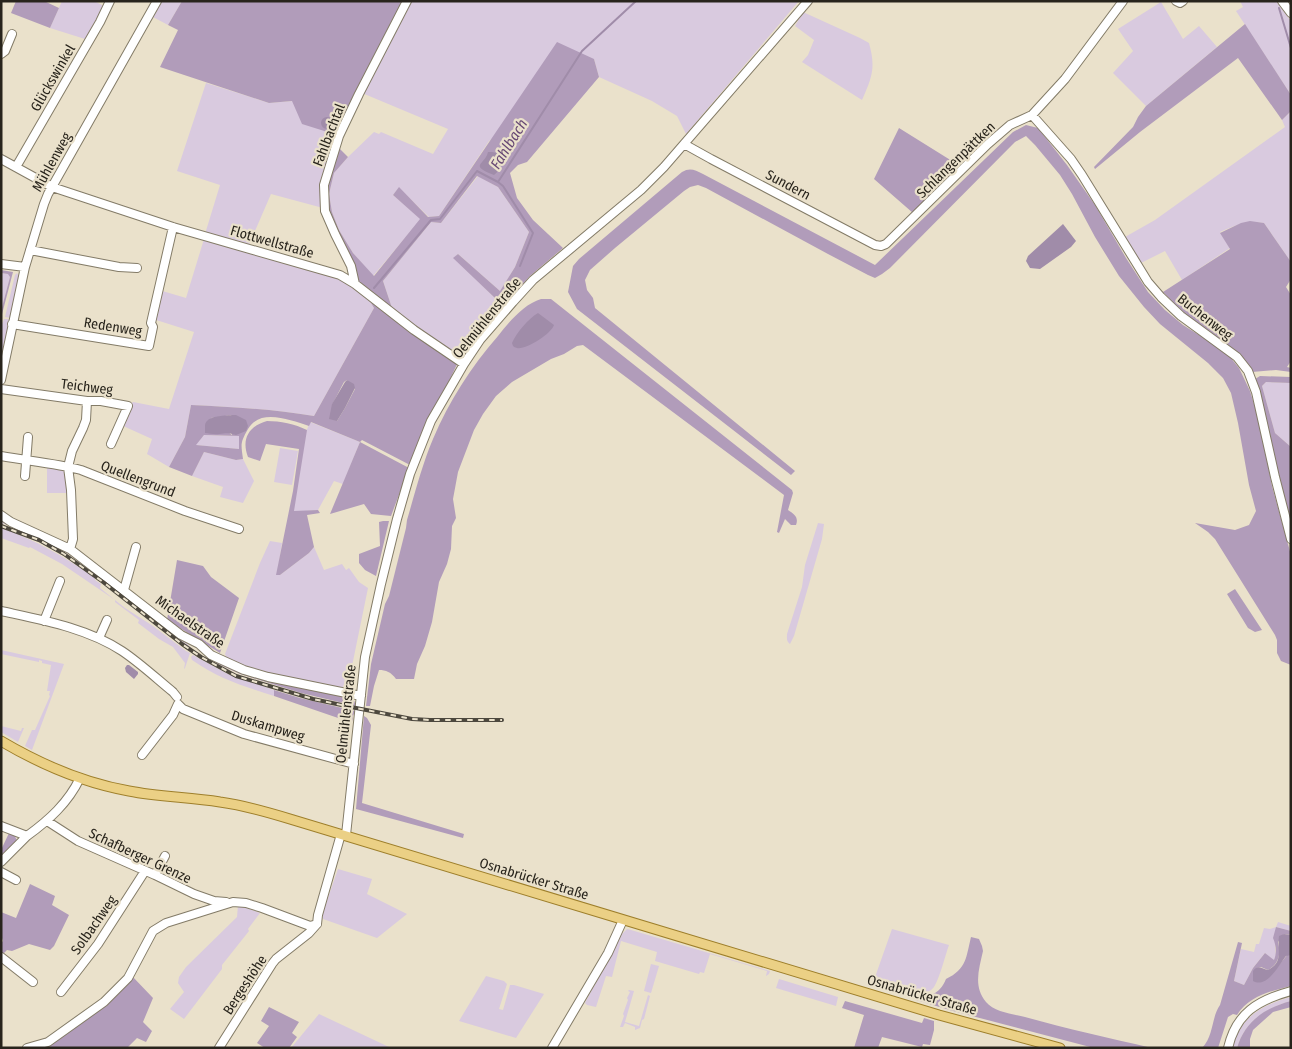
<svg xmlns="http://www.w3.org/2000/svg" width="1292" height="1049" viewBox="0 0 1292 1049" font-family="'Fira Sans Condensed',sans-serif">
<rect width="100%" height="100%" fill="#eae1cb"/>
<path fill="#d9cadf" d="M62 1H94L104 6 85 39 50 28Z
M159 1H182L168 25 151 16Z
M410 1H799L686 134 677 116 652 101 599 77 594 59 489 141 439 216 429 217 399 188 393 195 421 219 373 276 353 253 339 230 332 212 329 194 334 173 348 157 374 132 379 134 381 132 433 154 448 129 362 93Z
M1240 1H1276L1291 21V95L1236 11 1243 7Z
M1161 2 1183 39 1199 26 1217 47 1146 106 1113 73 1133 51 1118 29Z
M803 12 860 38 869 43C876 68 872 77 862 100L802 62 808 55 814 40 795 26Z
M206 83 269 103 293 101 337 135 323 208 271 194 248 247 205 234 220 185 177 171Z
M1291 111V262L1264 223C1244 221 1238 224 1220 232L1230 248 1182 280 1165 251 1141 263 1125 237 1155 220 1285 127 1282 120Z
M478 176 498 187 529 232 515 267 500 291 458 254 454 258 496 299 461 359 393 311 383 281 431 222 441 223Z
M204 239 342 279 367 296 374 308 314 416C273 409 232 407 191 405L185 437 169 467 147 454 152 439 121 425 129 406 133 402 169 409 194 332 153 319 159 290 186 298Z
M1 273 9 274 10 277 1 311Z
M17 273 20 278 11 318 5 317 15 275Z
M4 319H8L10 321 1 366V327Z
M1266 382 1291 383V447L1275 433 1262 386Z
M310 422 360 442 343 484 334 481 318 510 293 512 306 432Z
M204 435 239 436V449L195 445Z
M280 448 298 451 292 485 274 482Z
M204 452 236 460 243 459 254 481 243 503 220 497 223 487 192 476Z
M47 467 63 470 65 474 68 493H47Z
M1 517 74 555 177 633 192 649 175 637 70 555C49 542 25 530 1 523Z
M818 523 824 524 822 539 794 636 790 644C786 641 787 638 787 634L802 587 805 565Z
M1 528C36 540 65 557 95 578V580L101 584 100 588 125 608 153 626 186 651 190 653 185 668 184 669 185 663 173 647 159 639 138 623 139 620 115 602V600L62 564 30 547 29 548 1 538Z
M270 541 282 543 277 575H280L309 553 314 547 324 570 342 564 346 570 349 568 359 582 368 588 352 666 342 689C303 681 263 676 227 659L225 654 260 563Z
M1 650 64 664 32 750 25 746 32 730H35L50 696 49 695 50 691H47L51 665 42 663V661L39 660V662L1 654Z
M193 655 228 674 274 690V696C243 686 219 679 192 660L191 657Z
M1 726 21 731 22 728H24L18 742 1 732Z
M338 869 372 879 367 894 407 914 377 938 323 919V912Z
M238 905 260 913 248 929 249 931 222 965V969L184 1019 170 1009 184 992 178 983 179 977 186 967 237 917Z
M1278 922 1291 926V931L1276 927 1275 948 1276 955 1274 961 1265 953 1253 968 1244 985 1234 981 1241 949 1254 952 1256 944H1259L1264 928 1270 929 1276 927Z
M627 929 631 930 770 971 769 974 766 976 767 971 710 954 704 973 700 972 699 974 655 961 657 952 621 941 612 977 606 976 596 1007 587 1005 585 1003 587 999 622 934Z
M892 929 949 945C945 956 940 977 934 987 923 1002 888 986 874 980Z
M651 964 659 966 651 993 644 991Z
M486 976 504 981 507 984 499 1009 503 1010 510 985H514L544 994 516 1038 459 1021Z
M779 979 838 997 836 1006 776 988Z
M629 990 634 991 625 1022 639 1026 648 995 650 996 644 1019 642 1020 640 1028 635 1030V1027L625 1023 623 1027H620L624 1016 623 1014 628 1000 627 998 630 992 628 991Z
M1291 997V1001C1266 1008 1245 1021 1237 1048H1232C1241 1017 1261 1005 1291 997Z
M319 1014 389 1047 388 1048H291Z"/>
<path fill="#b19cba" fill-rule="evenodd" d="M16 1H44L59 8 50 28 11 13Z
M182 1H405L337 135 302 124 292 101 269 103 160 67 178 30 168 25Z
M1245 24 1291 95V111L1282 120 1238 58 1140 132 1095 169 1094 167 1133 127 1138 117 1146 106Z
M557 42 594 59 599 77 527 162 518 165 510 173 517 198 533 220 563 248 530 276 490 320 461 359 496 299 453 258 458 254 500 291 515 267 529 232 498 187 477 176 441 223 431 222 383 281 393 311 357 283 327 211 325 187 337 146 348 157 334 173 329 194 332 212 339 230 353 253 374 276 420 219 393 195 399 187 428 217 439 216Z
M1026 125 1038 128 1067 165 1095 205 1126 258 1148 292 1165 310 1183 325 1226 352 1239 368 1250 391 1259 420 1272 486 1291 555V665L1281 661 1277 653V640L1275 635 1215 539 1208 532 1195 523 1235 530 1249 525 1256 511 1249 485 1238 423 1231 393 1223 378 1208 363 1160 324 1144 307 1119 276 1095 237 1072 194 1060 175 1035 145 1026 136 1015 142 890 268 882 274 875 278 868 275 828 254 706 188 698 185 690 187 684 191 615 248 590 270 585 280 587 290 593 298 595 308 795 471 791 475 577 309 568 292 573 266 579 259 682 172C690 167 695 170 703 174L875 265 1013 132Z
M899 128 960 166 913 213 874 179Z
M1250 221 1264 223 1291 262V279L1286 287 1291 295V361L1287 367 1291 368V372L1276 370 1252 372 1250 367 1220 339 1183 313 1163 292 1230 249 1220 233 1241 223Z
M1 270 13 272 1 318V311L10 277 8 274 1 273Z
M367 296 458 362 410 465 362 440 360 442 409 468 391 516 371 514 364 504 330 514 360 442 311 422 309 426C290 420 260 408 248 429 240 443 241 444 243 459L236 460 204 452 192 476 169 467 185 437 191 405C232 407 273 409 314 416L374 308ZM347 380 355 389 345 408 337 421 332 405 344 382ZM232 415V435L229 433H208L211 418ZM204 435 239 436V449L196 445Z
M541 299H551L792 490 793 493 788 510C794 514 799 517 796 525H791L785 519 779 533 777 532 784 495 583 345 577 346 564 354 551 359 512 382 496 396 483 414 474 430 458 472 453 499 456 518 452 526 451 549 447 564 439 582 432 622 425 646 417 664 414 679H396C391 672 386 670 379 670L374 686 370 706H366L371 664 385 604 389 596 406 528 407 520C415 493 422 465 433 439 449 401 471 367 498 336 509 322 524 304 541 299Z
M1260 376 1291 377V383L1266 382 1262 386 1275 433 1291 447V526L1258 388 1255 379Z
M267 421C280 421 295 424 307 430L294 511 318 510 320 513 307 515 314 547 309 553 280 575H276L293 491 299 449 266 444 260 461 248 457C241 439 249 426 267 421Z
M383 521H389L376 576 365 570 359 563V554L380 546 379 522Z
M177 560 203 566 211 577 239 598 220 653 167 620Z
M1235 589 1262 630 1255 632 1248 628 1227 594Z
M209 654 233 667 345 696 346 699H347L348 696 353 698 356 706 301 693 240 674 216 663Z
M274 690 300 698 355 711 353 716 352 722 347 721 345 713H343L342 715 349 743V749L341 719 274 696Z
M364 716 367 718 371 725 362 803 464 834 463 838 356 809Z
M9 833H13L18 842 1 859V850Z
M30 884 55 896 52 905 69 915 54 946 50 950 29 944 12 951 7 950 2 955 1 943 3 941 1 935V912L16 918Z
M1276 927 1291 931V935L1284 934 1278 942C1281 954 1279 964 1268 970L1261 967 1256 968 1253 981 1270 976 1288 954 1291 955V986C1271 991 1249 996 1237 1015L1233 1014 1228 1017 1218 1048H1202C1214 1036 1211 1018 1220 1005L1238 942 1242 943 1234 981 1244 985 1253 968 1265 953 1274 960C1277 953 1276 945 1273 938Z
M971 937 979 939 982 946 983 951C979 969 973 986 986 1002 994 1012 1013 1014 1025 1017 1067 1029 1110 1038 1152 1048H1094L953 1011 916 1000C930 994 939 996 946 979 967 969 966 957 971 937Z
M132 976 153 998 143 1022 152 1031 146 1042 137 1038 127 1048H40L100 1009 110 1001Z
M845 1001 922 1023 924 1018 934 1021V1030L930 1045 923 1044 922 1047 882 1037 878 1048H854L864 1015 842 1008Z
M1291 1001V1007L1273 1012 1253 1030 1250 1039V1048H1237C1245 1021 1265 1008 1291 1001Z
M269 1007 299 1022 292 1033 297 1037 289 1048H265L257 1043 269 1026 261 1021Z"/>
<path fill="#a08ca9" d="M321 123a6 6 0 1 1 12 0a6 6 0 1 1-12 0Z
M488 152H492L502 154C503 163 501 170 494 175 468 165 485 165 488 152Z
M1063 224 1076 241 1071 247 1040 269 1030 268 1026 261 1028 256Z
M538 313 554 325C551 334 526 350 517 348 513 347 513 346 512 343 517 332 528 319 538 313Z
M347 380 354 384 355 388 345 408 337 421 329 419 332 404 345 382Z
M232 415H236L246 420 248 426 246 431 236 435C227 433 228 433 219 434 215 435 209 433 205 433 205 431 205 428 205 425 207 415 224 416 232 415Z
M127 665H129L138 672V674L134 679 126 672 125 668Z
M1284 934 1291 935V955L1286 956C1279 965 1267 989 1253 981V971C1258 964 1261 969 1268 970 1284 962 1277 950 1279 936Z"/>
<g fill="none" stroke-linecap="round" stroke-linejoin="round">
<path stroke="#a08ca9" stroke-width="2" d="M1279 8 1291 48
M498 182 503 186 533 233 520 266
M374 288 431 220 440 219 477 171 498 182 582 51 636 1"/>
<defs>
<path id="minor" d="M1176 1 1180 3 1183 1
M1282 1 1291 13
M1 54 5 51 12 34
M1032 115 1071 159 1082 175 1148 282 1161 297 1181 316 1237 357 1248 371 1256 392 1275 477 1291 539
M684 144 711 159 875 245 881 246 886 244 988 144 1010 125 1032 115 1065 79 1123 1
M1 159 52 187 173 227 340 275 355 284 414 330 464 364
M16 167 100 22 110 1
M30 250 119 267 137 268
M1 264 25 267
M355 284 351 266 335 234 325 211 324 185 339 136 359 94 407 1
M12 324 149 346 153 327 151 323 173 227
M1 380 25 267 44 204 48 194 157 1
M1 389 87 401H101L128 406 111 444
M1 456C28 461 55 463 81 470L185 511 239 529
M25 476 28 437
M1 515 11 522 70 549 181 635 199 644 211 655 244 670 268 677 361 696
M70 549 73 539 71 490 68 467 72 451 83 428 86 420 87 401
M124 590 136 547
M1 611C42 620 87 628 122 651 140 663 157 679 173 692L177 697
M44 621 60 581
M99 638 107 620
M142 755 173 715 178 704 183 709 244 734 354 764
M47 821 78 841 155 875 194 894 214 901 226 902
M1 826 27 836C49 820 68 803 80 778
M346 835 365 657 381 584 397 519 410 474 431 421 464 364 480 340 513 302 533 280 641 190 664 167 808 1
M1 862 27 836
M1 872 16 880
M155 875 165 856
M1 957 33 982
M61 992 98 944 145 871
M27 1048 48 1042 104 1002 128 978 153 931 166 923 233 902 246 903 262 908 310 926 317 924
M219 1048 272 964 276 959 309 933 317 924 318 915 341 834
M552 1048 608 953 623 920
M1228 1048C1236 1013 1258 1000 1291 991"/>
<path id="major" d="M1 741C40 764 84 783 129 791 159 797 189 797 220 802 243 805 267 812 290 819L939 1015 1060 1048"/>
</defs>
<use href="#minor" stroke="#837b67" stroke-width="10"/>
<use href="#major" stroke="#9e7f2b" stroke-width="11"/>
<use href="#minor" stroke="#fff" stroke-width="8"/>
<use href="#major" stroke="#ebd085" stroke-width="9"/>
<defs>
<path id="rail" d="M1 526 39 540 64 554 103 582 182 644 201 657 236 676 313 699 351 707 412 719 430 720H502"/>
</defs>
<use href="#rail" stroke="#4d483e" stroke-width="4"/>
<use href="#rail" stroke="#eae1cb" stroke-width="2" stroke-dasharray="5.5" stroke-linecap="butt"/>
</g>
<g text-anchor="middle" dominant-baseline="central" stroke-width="4.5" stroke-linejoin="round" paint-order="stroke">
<g font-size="14" fill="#28241c" stroke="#eae1cb">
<text transform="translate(53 78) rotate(-60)">Glückswinkel</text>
<text transform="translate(329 135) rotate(-69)">Fahlbachtal</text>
<text transform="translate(956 160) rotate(-44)">Schlangenpättken</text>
<text transform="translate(52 162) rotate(-61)">Mühlenweg</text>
<text transform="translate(788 185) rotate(28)">Sundern</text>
<text transform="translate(272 242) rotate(16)">Flottwellstraße</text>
<text transform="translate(1205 317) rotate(38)">Buchenweg</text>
<text transform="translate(487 318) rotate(-51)">Oelmühlenstraße</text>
<text transform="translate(113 327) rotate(9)">Redenweg</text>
<text transform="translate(87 387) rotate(7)">Teichweg</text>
<text transform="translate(138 479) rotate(21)">Quellengrund</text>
<text transform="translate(190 622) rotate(35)">Michaelstraße</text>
<text transform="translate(346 714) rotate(-84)">Oelmühlenstraße</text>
<text transform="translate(268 726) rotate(17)">Duskampweg</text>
<text transform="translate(140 856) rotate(25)">Schafberger Grenze</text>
<text transform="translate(534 879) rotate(17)">Osnabrücker Straße</text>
<text transform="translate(94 925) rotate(-55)">Solbachweg</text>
<text transform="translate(245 985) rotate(-57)">Bergeshöhe</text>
<text transform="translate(922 995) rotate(16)">Osnabrücker Straße</text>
</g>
<g font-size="15" font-style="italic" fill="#674874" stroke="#eae1cb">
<text transform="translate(509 144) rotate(-58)">Fahlbach</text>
</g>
</g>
<rect width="1292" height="1049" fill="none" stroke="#28241c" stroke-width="5"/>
</svg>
